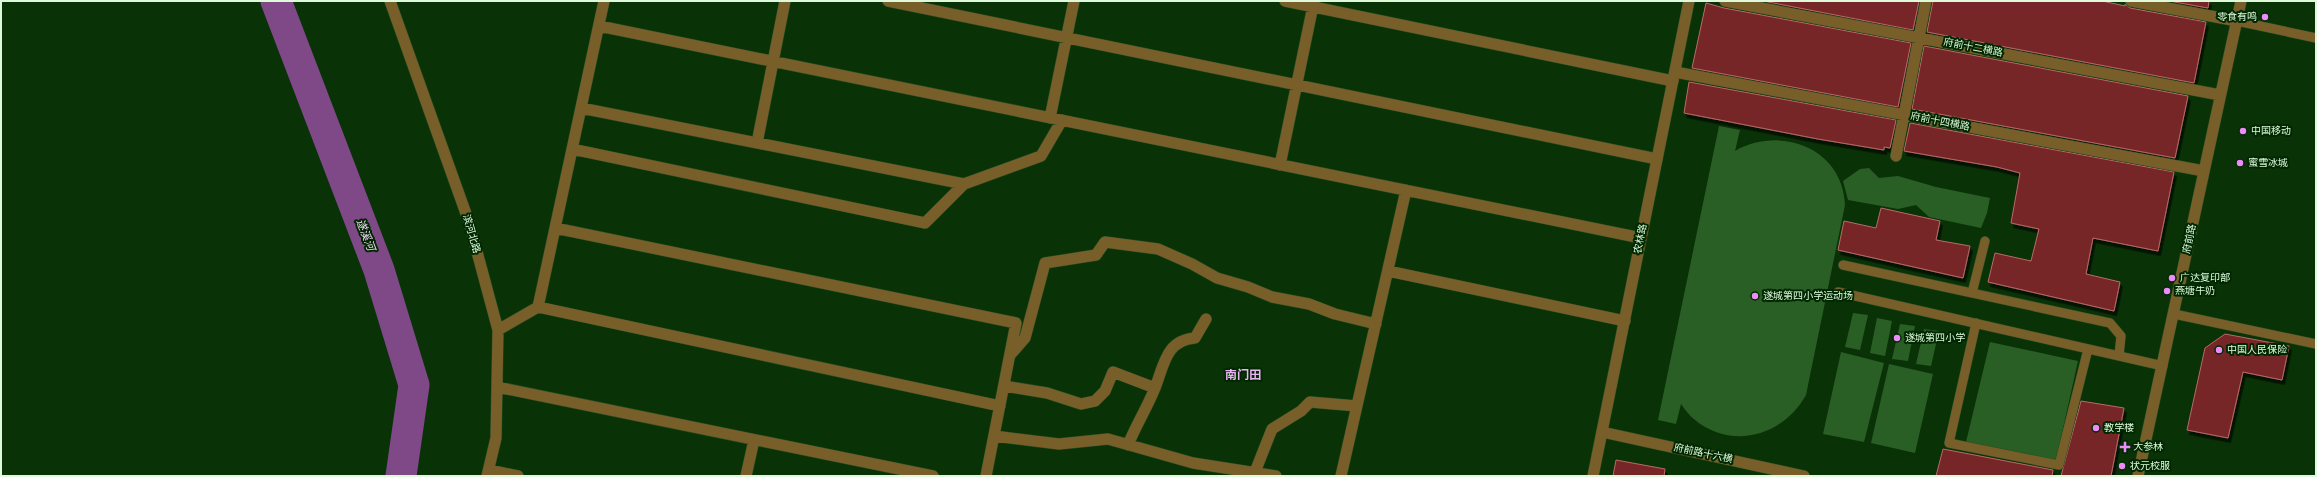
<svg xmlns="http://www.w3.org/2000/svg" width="2317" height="477" viewBox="0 0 2317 477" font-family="Overpass,'Noto Sans SC',sans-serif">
<defs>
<filter id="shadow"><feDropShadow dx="2.5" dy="4.5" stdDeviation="0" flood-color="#0009"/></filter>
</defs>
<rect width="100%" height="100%" fill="#0a3207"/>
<path fill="#295f25" d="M1719 126 1740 130 1735 151C1781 125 1843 148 1845 205L1806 395C1784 435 1733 451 1695 420 1690 416 1685 410 1681 404L1676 424 1658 420Z
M1869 168 1879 178 1898 176 1936 187 1990 198 1987 213 1981 228 1929 217 1916 205 1898 209 1848 200 1843 181 1860 169Z
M1853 313 1868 315 1860 350 1845 347Z
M1877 318 1892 321 1885 356 1870 353Z
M1900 324 1915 326 1908 361 1892 359Z
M1924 329 1939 331 1931 366 1916 364Z
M1990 342 2078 361 2056 460 1966 442Z
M1841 352 1884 363 1864 442 1823 434Z
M1889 364 1933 374 1915 453 1871 443Z"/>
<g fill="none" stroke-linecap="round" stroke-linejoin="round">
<path stroke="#7e4986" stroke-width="31" d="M276 1 379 270 414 385 401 476"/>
</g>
<path fill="#762528" stroke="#b96a67" filter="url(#shadow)" d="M1763 1H1919L1913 30Z
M1933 1H2102L2125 6V4L2130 8 2206 22 2194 83 1927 32Z
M2169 1H2209L2208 8Z
M1706 3 1724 8 1911 43 1898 107 1692 68Z
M1924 46 2188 96 2175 158 1912 109Z
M1689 82 1896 120 1890 148 1884 147V150L1818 139 1684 113Z
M1910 123 2174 172 2158 251 2093 238 2086 274 2120 282 2114 311 1988 282 1995 253 2031 261 2039 229 2011 223 2020 173 1997 167 1904 151Z
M1881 208 1940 221 1936 240 1970 246 1963 278 1838 250 1844 221 1876 228Z
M2225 334 2289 346 2282 380 2243 372 2228 438 2187 430 2205 348Z
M2081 401 2124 408 2111 476H2061Z
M1943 449 2053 470 2052 476H1936Z
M1616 460 1665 469 1664 476H1613Z"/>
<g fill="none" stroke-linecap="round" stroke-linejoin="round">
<defs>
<path id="service" d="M2237 21 2316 38
M1843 265 2110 323 2121 336 2119 356
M1838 292 2163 366
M1972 293 1985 241
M2174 314 2316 344
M1976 323 1949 443 2059 465 2088 349"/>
<path id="minor" d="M390 1 469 222 498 330 496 438 487 476
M888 1 1657 159
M1285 1 1673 81
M1725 1 2220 95
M2131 1 2237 21
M599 26 1641 238
M1675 72 2204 171
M581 108 964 184
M1050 118 1074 1
M757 143 785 1
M572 149 925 223 964 184 1041 156 1062 120
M1896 156 1926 1
M1280 165 1314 1
M555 228 1016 323 986 476
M1388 271 1625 321
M538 307 1000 406
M498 330 538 307 604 1
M1011 354 1025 338 1045 263 1096 255 1105 242 1158 249 1192 264 1217 278 1248 287 1272 297 1309 304 1335 314 1376 324
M1004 386 1047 393 1081 404 1095 401 1105 391 1113 372 1155 388C1147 408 1136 425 1128 445
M497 387 933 476
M1155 388C1164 365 1166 340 1195 338L1206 319
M1602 432 1804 476
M994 436 1059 444 1108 439 1193 463 1276 476
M489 470 518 476
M1255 472 1272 429 1301 411 1310 402 1357 406
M746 476 754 440
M1341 476 1406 190
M2138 476 2241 1"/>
<path id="tertiary" d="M1593 476 1689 1"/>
</defs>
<use href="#service" stroke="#284e25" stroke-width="10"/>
<use href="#minor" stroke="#284e25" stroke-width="12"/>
<use href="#tertiary" stroke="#284e25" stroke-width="12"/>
<use href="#service" stroke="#785e29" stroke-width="9"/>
<use href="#minor" stroke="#785e29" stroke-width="11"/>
<use href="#tertiary" stroke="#785e29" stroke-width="11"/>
</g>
<g fill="#ec8cfa" stroke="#002800" stroke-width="1.5">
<circle cx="2265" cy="17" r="4"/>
<circle cx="2243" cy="131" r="4"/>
<circle cx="2240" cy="163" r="4"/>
<circle cx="2172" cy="278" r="4"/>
<circle cx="2167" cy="291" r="4"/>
<circle cx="1755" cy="296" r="4"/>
<circle cx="1897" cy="338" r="4"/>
<circle cx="2219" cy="350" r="4"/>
<circle cx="2096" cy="428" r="4"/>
<path d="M2123 441h4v4h4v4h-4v4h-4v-4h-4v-4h4z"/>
<circle cx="2122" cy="466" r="4"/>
</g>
<g text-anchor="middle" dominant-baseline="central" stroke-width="4" stroke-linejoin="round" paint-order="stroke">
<g font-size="10" fill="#defadb" stroke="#002800" text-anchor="start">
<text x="2257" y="17" text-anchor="end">零食有鸣</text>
<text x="2251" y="131">中国移动</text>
<text x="2248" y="163">蜜雪冰城</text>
<text x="2180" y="278">广达复印部</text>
<text x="2175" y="291">燕塘牛奶</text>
<text x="1763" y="296">遂城第四小学运动场</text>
<text x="1905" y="338">遂城第四小学</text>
<text x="2227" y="350">中国人民保险</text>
<text x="2104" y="428">教学楼</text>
<text x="2133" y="447">大参林</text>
<text x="2130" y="466">状元校服</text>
</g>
<g font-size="10" fill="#defadb" stroke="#002800">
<text transform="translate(1973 48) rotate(11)">府前十二横路</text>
<text transform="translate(1940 122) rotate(11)">府前十四横路</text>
<text transform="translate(471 234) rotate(74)">滨河北路</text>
<text transform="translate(1641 239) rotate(-79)">农林路</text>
<text transform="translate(2190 239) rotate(-78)">府前路</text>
<text transform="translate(1703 454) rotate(12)">府前路十六横</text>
</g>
<g font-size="11" font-style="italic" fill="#f7d8fb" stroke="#002800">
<text transform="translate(365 235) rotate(69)">遂溪河</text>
</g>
<g font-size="12" font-weight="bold" fill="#e9b5f1" stroke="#002800">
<text x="1243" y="376">南门田</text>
</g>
</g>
<rect width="2317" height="477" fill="none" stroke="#defadb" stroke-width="4"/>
</svg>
